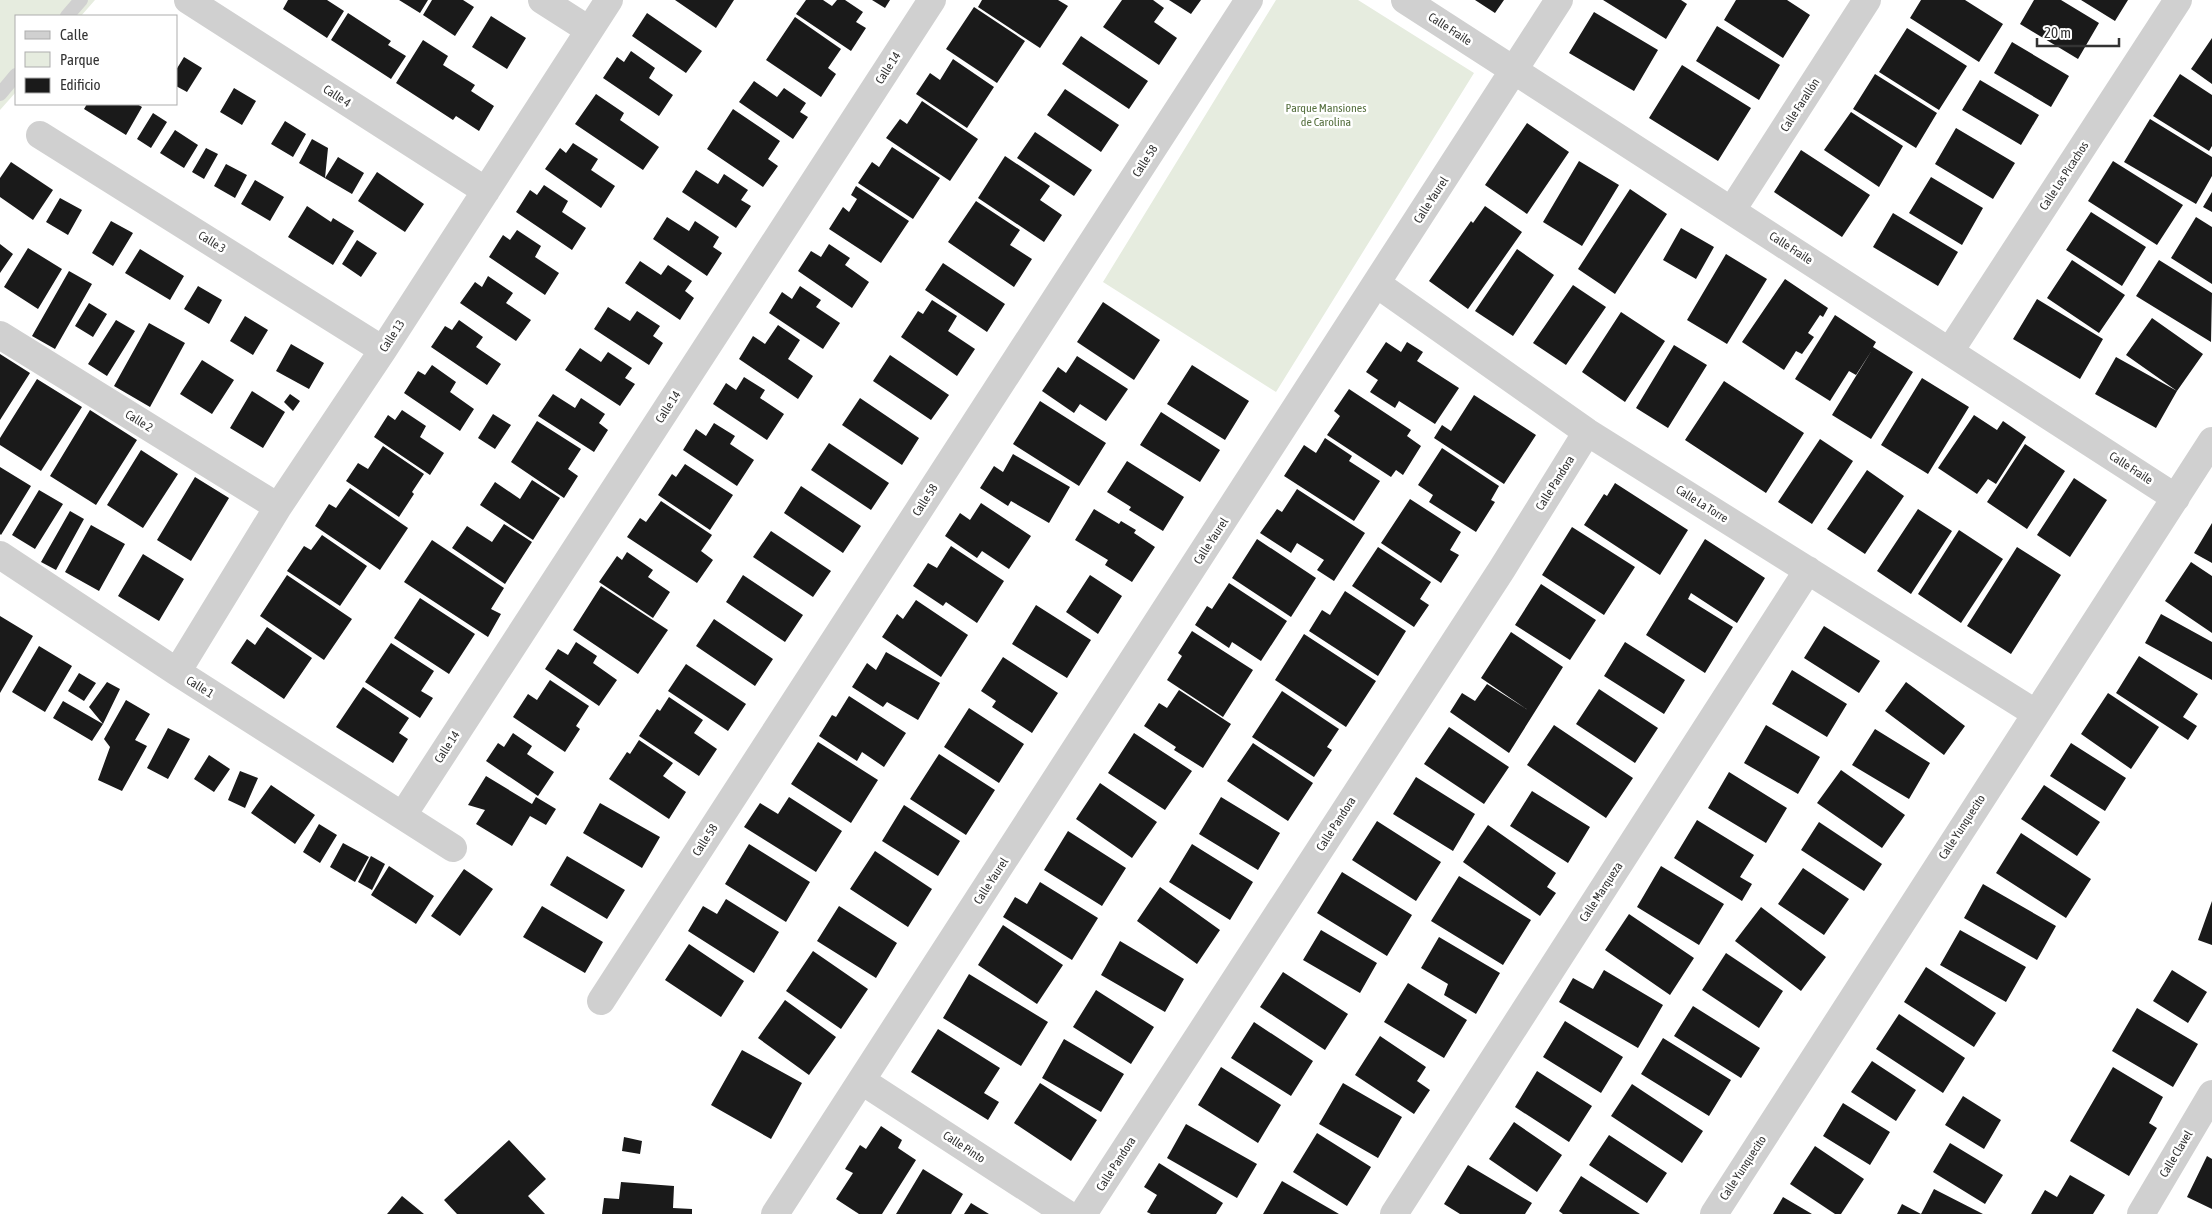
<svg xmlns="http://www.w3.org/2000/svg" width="2212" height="1214" viewBox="0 0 2212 1214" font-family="'Asap Condensed',sans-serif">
<rect width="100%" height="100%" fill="#fff"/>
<path fill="#e6ecdf" d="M0 0H95L81 16H16V92L0 110Z
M1276 0H1358L1474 73 1276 392 1103 282Z"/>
<path fill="#1a1a1a" d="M288 0H327L344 11 327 38 283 9Z
M399 0H428L420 13Z
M432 0H463L474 7 455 36 423 15Z
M675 0H734L716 28Z
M806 0H823L832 6 837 0H845L863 12 856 22 866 28 851 51 796 14Z
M872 0H890L885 8Z
M982 0H1058L1068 6 1040 48 978 7Z
M1122 0H1153L1164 8 1154 22 1177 38 1159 65 1103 27Z
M1169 0H1201L1191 14Z
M1475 0H1504L1495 13Z
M1603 0H1681L1687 4 1666 39Z
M1736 0H1787L1810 15 1783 58 1724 20Z
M1921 0H1965L2003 24 1979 62 1910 18Z
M2034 0H2061L2099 23 2078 59 2020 24Z
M2081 0H2128L2115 21Z
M974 7 1025 41 997 83 946 49Z
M1594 12 1658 50 1634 91 1569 53Z
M348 13 391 41 388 45 406 56 391 79 331 40Z
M647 13 702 51 686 73 632 36Z
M491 16 526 38 507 69 472 47Z
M795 17 841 49 828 68 836 74 821 97 766 60Z
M1717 26 1780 65 1759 100 1696 61Z
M1907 28 1967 66 1939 110 1879 72Z
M1081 36 1148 81 1129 109 1062 64Z
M2212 38V84L2191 69Z
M423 40 448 56 443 65 475 85 471 91 494 106 479 131 456 116 453 120 396 83Z
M2012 42 2069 76 2051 107 1994 73Z
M631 51 655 68 649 78 673 95 659 116 603 78 617 57 624 62Z
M184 57 202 68 187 92 176 86V70Z
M953 59 994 87 967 128 916 94 930 73 940 80Z
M1682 65 1751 108 1718 161 1649 118Z
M1875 74 1937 113 1916 148 1853 109Z
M2180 74 2212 95V146L2209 151 2153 116Z
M1980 80 2039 115 2021 145 1962 110Z
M754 81 777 97 784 88 806 103 800 112 808 117 793 139 739 102Z
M234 88 256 101 242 125 220 112Z
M1065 89 1119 125 1101 152 1047 115Z
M596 94 624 113 620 120 659 147 643 170 575 124Z
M922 101 978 139 950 181 886 138 900 119 907 124Z
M87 104H137L142 107 126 135 84 109Z
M733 109 780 141 768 159 778 166 763 187 707 149Z
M1851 112 1903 146 1879 187 1824 150Z
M153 113 167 122 151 148 137 139Z
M2150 119 2212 157V176L2196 204 2124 162Z
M285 121 306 134 293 157 271 144Z
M1527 123 1569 152 1527 214 1485 185Z
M1956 128 2015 163 1993 199 1935 164Z
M175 130 198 145 184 168 160 153Z
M1035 132 1092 170 1074 196 1017 158Z
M312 139 328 148 325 178 338 157 364 173 352 194 299 163Z
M573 143 598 159 591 170 615 186 601 208 545 169 560 148 566 153Z
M892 147 940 178 913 219 858 183 872 162 879 167Z
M206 148 218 154 204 179 192 172Z
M1801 150 1870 195 1842 237 1774 192Z
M1005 156 1050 186 1040 200 1062 215 1044 242 978 198Z
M1579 161 1619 185 1582 246 1543 222Z
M2113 161 2183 205 2157 245 2088 201Z
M11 162 53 190 33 220 0 197V178Z
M226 164 247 175 235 198 214 186Z
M696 170 718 184 724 174 748 190 741 200 751 206 736 228 682 192Z
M377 172 424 204 405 232 358 201Z
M1931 177 1983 208 1962 245 1909 213Z
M255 180 284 197 270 221 241 204Z
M544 185 568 201 562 212 586 228 572 250 516 212 530 190 537 195Z
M856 186 909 221 881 263 829 229 843 207 849 212 857 199 851 195Z
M1630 189 1667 214 1615 294 1578 269Z
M2212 192V212L2203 207Z
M60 198 82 210 68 235 46 222Z
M976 201 1020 230 1010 245 1032 259 1014 287 948 242Z
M307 206 331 222 333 218 354 231 333 265 288 237Z
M1485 206 1522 232 1468 309 1429 281 1471 221 1473 223Z
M2091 212 2146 247 2122 286 2066 250Z
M1893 213 1958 252 1938 286 1873 247Z
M667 217 689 231 695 221 719 237 713 247 722 253 707 276 653 239Z
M2196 217 2212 227V284L2171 258Z
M111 221 133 233 113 266 92 253Z
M1681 228 1714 247 1696 279 1663 260Z
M517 230 541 246 535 257 559 273 545 295 489 257 503 235 510 240Z
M357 240 377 253 361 277 342 264Z
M0 244 13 254 0 273Z
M829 244 850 258 845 265 869 282 852 308 798 271 811 251 821 257Z
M28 248 62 269 38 309 4 287Z
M140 249 184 276 170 300 125 273Z
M1517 249 1554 275 1513 336 1475 311Z
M1726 254 1767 279 1727 344 1687 320Z
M2072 260 2125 295 2099 333 2047 298Z
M2159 260 2212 293 2211 342 2136 296Z
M640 261 661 275 668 265 692 281 685 291 694 298 680 320 625 283Z
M943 263 1005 304 987 332 925 290Z
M69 271 92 284 55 349 32 336Z
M488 276 513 293 506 303 531 320 516 341 460 303 475 282 482 287Z
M1785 279 1828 308 1823 317 1820 315 1808 333 1814 337 1802 354 1796 351 1784 370 1742 342Z
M1573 285 1606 307 1566 365 1533 343Z
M198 286 222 300 209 324 184 309Z
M800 286 821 300 816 307 840 323 823 349 769 313 782 292 792 299Z
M2037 299 2103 339 2080 379 2013 339Z
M932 300 957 316 948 331 975 349 957 376 901 337 918 311 923 314Z
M1103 302 1160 340 1134 380 1077 342Z
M89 303 107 314 93 337 75 326Z
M608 307 630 321 637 311 660 326 653 336 663 343 649 365 594 329Z
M1621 312 1665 341 1625 402 1582 372Z
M1835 315 1876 342 1873 347 1913 372 1871 439 1832 415 1872 350 1856 375 1849 371 1830 401 1795 379Z
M245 316 268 330 253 355 230 341Z
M2152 318 2203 354 2177 391 2126 355Z
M116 320 135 331 107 376 88 364Z
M459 320 483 337 476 347 501 364 487 385 431 347 445 326 452 330Z
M149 323 185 343 150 407 114 386Z
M778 325 800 340 788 359 813 376 798 399 739 359 753 336 765 344Z
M1386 342 1401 352 1407 342 1423 352 1417 361 1459 388 1435 424 1399 401 1395 408 1370 392 1378 380 1366 372Z
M291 344 324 363 309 389 276 371Z
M1674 345 1707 365 1668 428 1636 408Z
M580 348 601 362 608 352 632 368 625 378 635 384 620 406 565 370Z
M0 354 30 373 0 420Z
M890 355 949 395 931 420 873 381Z
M1077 356 1128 389 1106 421 1080 404 1074 413 1042 391 1058 367 1066 373Z
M2116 357 2177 391 2156 428 2095 394Z
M202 360 234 380 212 414 180 394Z
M432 365 456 382 450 392 474 409 460 431 404 393 418 371 425 375Z
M1192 365 1249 401 1225 440 1167 404Z
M744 377 765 390 760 398 784 414 767 440 713 404 726 383 736 390Z
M1922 378 1969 407 1928 474 1881 445Z
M37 379 82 407 41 471 0 445V438Z
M1724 381 1804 433 1766 493 1685 440Z
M1349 389 1411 430 1407 436 1421 446 1403 475 1396 470 1391 477 1327 435 1340 416 1334 411Z
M252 391 285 412 263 448 230 428Z
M290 394 300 401 293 411 284 402Z
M553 394 575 408 581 398 605 414 599 423 608 430 594 452 538 416Z
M1474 395 1536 435 1504 484 1434 438 1442 425 1451 431Z
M860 398 919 438 902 465 842 425Z
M1040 401 1106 443 1079 486 1013 444Z
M90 410 137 440 96 505 50 476Z
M402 410 426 426 420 437 444 453 430 475 374 437 388 415 395 420Z
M1161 412 1220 450 1200 482 1140 445Z
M493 414 511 425 495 449 478 438Z
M1974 415 1997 430 2003 421 2026 437 1996 484 1988 479 1977 494 1938 468Z
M537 421 581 449 568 469 578 476 564 498 511 462Z
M714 423 735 436 730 444 754 460 737 486 683 450 696 429 706 436Z
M1325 438 1352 456 1349 461 1380 481 1354 521 1284 476 1304 445 1316 453Z
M1820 439 1853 461 1812 524 1778 502Z
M829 443 889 483 871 510 811 470Z
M2025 444 2065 471 2027 529 1987 502Z
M383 446 424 474 412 492 414 494 399 517 346 481 358 463 368 469Z
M1442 448 1499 486 1491 500 1495 502 1476 532 1429 502 1433 495 1418 485Z
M141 450 178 474 143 528 107 505Z
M1013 454 1070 487 1049 523 1011 501 1008 506 980 488 994 466 1003 472Z
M1127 461 1184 497 1163 531 1129 510 1131 507 1107 492Z
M685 464 733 495 710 530 658 495 672 474 676 477Z
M0 467 31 486 1 535 0 534Z
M1867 470 1904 496 1865 554 1827 529Z
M195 477 229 498 191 561 157 540Z
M2074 478 2107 500 2070 557 2037 535Z
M532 480 560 498 533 540 480 505 495 482 520 499Z
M1615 483 1688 530 1660 575 1584 525 1604 494 1607 496Z
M801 486 861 526 843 553 784 513Z
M350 488 408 528 380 570 315 526 329 504 336 508Z
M1297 489 1365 533 1334 581 1317 570 1324 560 1297 543 1291 553 1260 533 1277 509 1282 512Z
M39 490 63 504 35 549 12 535Z
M1410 499 1461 532 1450 550 1459 555 1441 583 1381 543Z
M661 501 712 535 701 551 713 560 697 583 627 537 640 518 646 522Z
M981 503 1031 536 1009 569 982 551 977 558 945 536 960 513 970 520Z
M1094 509 1119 524 1121 521 1136 530 1134 533 1155 547 1132 582 1105 565 1108 560 1075 540Z
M1918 509 1952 531 1911 594 1877 571Z
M70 511 84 519 56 570 41 562Z
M2212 523V563L2194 553Z
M504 524 532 542 505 584 452 548 467 526 492 542Z
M91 525 125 544 99 591 65 572Z
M1572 527 1635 567 1604 615 1542 575Z
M1959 530 2003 559 1961 623 1918 594Z
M771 531 831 571 813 597 753 557Z
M322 535 367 566 340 606 287 571 304 546 311 550Z
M1257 539 1316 578 1291 617 1232 578Z
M1705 539 1765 578 1737 623 1691 593 1688 599 1733 627 1705 673 1646 635Z
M432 540 504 588 491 609 501 614 488 637 404 582Z
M951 546 1004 581 977 623 946 602 943 606 913 586 928 563 937 568Z
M1378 547 1431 582 1420 599 1429 605 1414 627 1352 586Z
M2017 547 2061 575 2011 654 1967 626Z
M627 552 653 570 648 577 670 592 653 618 599 582 617 556 622 560Z
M143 554 184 579 159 621 118 596Z
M2191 562 2212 576V633L2165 601Z
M287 575 352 619 324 660 260 616Z
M743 575 803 615 785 642 726 602Z
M1090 575 1122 596 1098 634 1066 612Z
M1229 583 1287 621 1261 661 1232 642 1229 648 1195 625 1207 606 1212 609Z
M1541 584 1596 620 1570 660 1515 625Z
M601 586 668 630 638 674 573 630Z
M1345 591 1406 631 1378 676 1309 631 1322 610 1330 615Z
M420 598 475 634 449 674 394 638Z
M916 600 968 635 941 677 882 637 897 614 903 619Z
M1036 605 1091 640 1067 678 1012 644Z
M2161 614 2212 642V680L2145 643Z
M0 616 33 636 0 693Z
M714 619 773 659 755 686 696 646Z
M1824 626 1880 661 1859 693 1804 658Z
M267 627 312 658 284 699 231 663 247 639 255 645Z
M1192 631 1253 670 1223 717 1167 680 1182 656 1178 653Z
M1511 632 1563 667 1509 753 1450 712 1462 693 1475 701 1487 684 1528 710 1481 678Z
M1304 634 1376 681 1346 727 1275 680Z
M576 642 597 656 593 663 617 680 599 706 545 669 558 649 568 655Z
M1625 642 1685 680 1664 714 1604 676Z
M391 643 434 671 421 691 433 698 420 718 365 682Z
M39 646 72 666 45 712 12 692Z
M886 652 940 683 918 720 887 702 883 707 852 687 867 663 876 670Z
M2139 656 2198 694 2183 717 2197 726 2188 740 2116 693Z
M1003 657 1058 693 1032 733 992 707 996 701 981 691Z
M686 664 746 704 728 731 668 691Z
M1792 670 1847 704 1827 737 1772 704Z
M79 673 96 683 84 701 68 691Z
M550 680 589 706 576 726 580 729 565 752 513 717 528 694 537 700Z
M107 682 120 689 103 724 89 707Z
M1906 682 1965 726 1944 755 1885 711Z
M363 687 409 718 399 733 408 739 393 763 336 727Z
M1599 689 1658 728 1635 763 1576 724Z
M1179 690 1231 724 1203 768 1174 750 1176 747 1144 726 1159 703 1167 708Z
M1282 691 1339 729 1327 747 1332 750 1314 777 1252 737Z
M2108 693 2159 727 2131 769 2081 734Z
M849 696 906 733 884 767 862 752 857 761 819 736 832 715 836 717Z
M669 697 703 720 694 733 717 749 699 776 639 736 657 709 660 711Z
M126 700 150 714 135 740 147 746 122 791 98 780 110 747 104 739Z
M63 701 103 724 92 741 53 718Z
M969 708 1024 744 999 783 944 747Z
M1554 725 1633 778 1606 818 1527 765Z
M1766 725 1820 757 1798 794 1744 763Z
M1449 727 1509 767 1484 804 1424 764Z
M168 728 190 739 168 779 147 768Z
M1875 729 1930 763 1909 799 1852 765Z
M513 733 532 746 527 754 554 772 538 796 486 761 498 743 504 747Z
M1134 733 1192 771 1165 810 1108 773Z
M639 740 673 763 663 776 686 792 669 819 609 779 627 752 630 754Z
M818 742 878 780 851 823 791 784Z
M1253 743 1313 783 1288 821 1227 781Z
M2071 743 2126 778 2105 811 2050 776Z
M939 754 995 790 966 835 910 799Z
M209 755 230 769 214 792 194 779Z
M1841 770 1905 815 1882 848 1817 803Z
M240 771 258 778 245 808 228 800Z
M1729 772 1787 808 1766 843 1708 808Z
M486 776 532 804 536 797 556 809 546 825 530 816 512 846 476 824 485 810 468 805Z
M1416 777 1475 814 1453 851 1393 814Z
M1100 783 1157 822 1132 858 1076 819Z
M271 785 315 815 295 844 251 813Z
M2044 785 2100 822 2077 856 2021 819Z
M1532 791 1590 827 1568 863 1510 826Z
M789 797 842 831 816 872 744 827 760 803 778 814Z
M1221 797 1280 833 1258 870 1199 834Z
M600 803 660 837 642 868 583 833Z
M904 805 960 841 938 876 882 841Z
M1697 820 1754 855 1740 877 1752 884 1742 901 1674 858Z
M1377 821 1441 862 1416 901 1352 860Z
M1819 822 1882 864 1864 891 1801 850Z
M319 824 337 835 320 863 303 852Z
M1488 825 1556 873 1547 887 1556 893 1540 916 1463 862Z
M1068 831 1126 868 1102 906 1044 870Z
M2021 833 2091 879 2066 918 1996 873Z
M343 843 369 857 355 882 330 867Z
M749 844 810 882 786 922 725 884Z
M1192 844 1253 882 1230 920 1169 882Z
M875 851 932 889 908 927 850 889Z
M371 856 385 864 372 890 358 882Z
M567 856 625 890 607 919 550 885Z
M389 866 434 896 416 924 371 895Z
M1661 866 1724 904 1699 945 1637 907Z
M1803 868 1849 899 1824 935 1778 904Z
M464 869 493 889 460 936 431 916Z
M1342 872 1412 915 1387 956 1317 913Z
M1459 876 1531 920 1503 965 1431 921Z
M1040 882 1098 918 1072 960 1003 917 1015 897 1027 904Z
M1983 884 2056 926 2037 960 1964 918Z
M1160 887 1220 930 1197 964 1137 921Z
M726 899 779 932 754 973 688 931 703 906 717 914Z
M2212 901V945L2198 940Z
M542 906 603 942 585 973 523 937Z
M839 906 897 943 876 978 817 941Z
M1761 907 1826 957 1801 991 1735 941Z
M1629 914 1694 958 1670 995 1605 950Z
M1003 925 1063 965 1037 1004 978 965Z
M1321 930 1377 963 1360 993 1303 960Z
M1960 930 2026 967 2006 1002 1940 965Z
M1439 937 1500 973 1476 1014 1444 995 1448 984 1421 968Z
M1120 941 1184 979 1165 1012 1101 975Z
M689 944 744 981 721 1017 665 980Z
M813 951 868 989 841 1029 786 991Z
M1726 953 1783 991 1759 1028 1702 990Z
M1926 967 1996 1013 1974 1047 1904 1002Z
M1604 970 1663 1005 1638 1048 1559 1002 1573 978 1593 989Z
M2172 970 2207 992 2188 1023 2153 1001Z
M1283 972 1348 1014 1325 1050 1260 1007Z
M969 974 1048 1022 1021 1066 943 1018Z
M1408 983 1467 1020 1444 1058 1384 1022Z
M1096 990 1154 1027 1131 1064 1073 1027Z
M785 1000 836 1037 809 1075 758 1038Z
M1693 1006 1760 1048 1741 1078 1674 1036Z
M2137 1008 2198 1044 2173 1087 2112 1051Z
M1899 1014 1965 1058 1943 1093 1876 1049Z
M1565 1021 1623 1057 1601 1093 1543 1057Z
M1254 1022 1313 1061 1291 1096 1231 1058Z
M938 1029 1000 1068 984 1093 999 1102 988 1120 911 1072Z
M1380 1036 1426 1067 1417 1081 1430 1090 1414 1114 1355 1075Z
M1663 1038 1731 1080 1709 1116 1641 1074Z
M1064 1039 1124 1074 1101 1112 1042 1078Z
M742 1050 802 1083 771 1139 711 1105Z
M1872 1061 1916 1090 1896 1121 1851 1092Z
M1221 1067 1281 1105 1258 1143 1198 1105Z
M2113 1067 2163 1097 2149 1123 2157 1128 2129 1176 2070 1141Z
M1537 1071 1592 1106 1569 1142 1515 1107Z
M1040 1083 1097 1120 1071 1161 1014 1123Z
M1343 1083 1402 1117 1378 1158 1319 1124Z
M1632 1084 1703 1131 1682 1163 1611 1116Z
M1963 1096 2001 1120 1984 1149 1945 1125Z
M1843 1103 1890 1132 1870 1165 1823 1136Z
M1514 1122 1562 1155 1537 1192 1489 1159Z
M1186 1124 1257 1164 1237 1198 1167 1158Z
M881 1126 902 1140 898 1148 916 1160 882 1214H859L836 1199 853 1173 845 1169 860 1145 866 1149Z
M1317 1133 1371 1167 1347 1206 1293 1172Z
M1609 1135 1667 1173 1647 1203 1589 1165Z
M624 1137 642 1141 640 1154 622 1151Z
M509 1140 546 1179 528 1196 545 1214H457L444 1200Z
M1950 1143 2003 1175 1985 1204 1933 1172Z
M1815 1146 1864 1179 1841 1214H1835L1790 1184Z
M2207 1156 2212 1159V1209L2187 1197Z
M1159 1163 1223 1203 1216 1214H1151L1147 1212 1157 1195 1144 1187Z
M1468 1165 1532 1203 1525 1214H1460L1444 1204Z
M923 1169 963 1194 951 1214H896Z
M2070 1175 2105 1195 2093 1214H2031L2045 1190 2057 1197Z
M1581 1176 1640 1214H1563L1559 1211Z
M1282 1181 1339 1214H1263Z
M621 1182 674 1186 673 1208 692 1209V1214H602L604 1198 619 1199Z
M1934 1189 1983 1214H1897L1902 1204 1921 1214Z
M402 1196 424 1214H387Z
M1783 1197 1812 1214H1773Z
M971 1203 989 1214H964Z"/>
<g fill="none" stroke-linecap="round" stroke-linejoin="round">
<path stroke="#d0d0d0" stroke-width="14" d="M67 16 81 0
M0 94 16 75"/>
<path stroke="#d0d0d0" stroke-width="28" d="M188 0 486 191
M542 0 589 30
M1405 0 2176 498
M40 135 383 350
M1732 210 1867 0
M1377 284 1587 432 2035 713
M0 335 278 507
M1950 351 2178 0
M0 555 177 672 453 848
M177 672 278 507 383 350 609 0
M403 815 932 0
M601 1001 1249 0
M862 1081 1067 1214
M775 1214 1559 0
M1083 1214 1502 569 1587 432
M1394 1214 1808 570
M1714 1214 2212 441
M2141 1214 2212 1094"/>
</g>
<g text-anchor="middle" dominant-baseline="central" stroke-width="5" stroke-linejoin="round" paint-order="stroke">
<g font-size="12" fill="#333" stroke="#fff">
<text transform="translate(1450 29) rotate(33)">Calle Fraile</text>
<text transform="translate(888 68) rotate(-57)">Calle 14</text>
<text transform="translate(337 96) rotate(33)">Calle 4</text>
<text transform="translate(1800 105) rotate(-57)">Calle Farallón</text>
<text transform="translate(1145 161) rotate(-57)">Calle 58</text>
<text transform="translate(2064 176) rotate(-57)">Calle Los Picachos</text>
<text transform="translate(1431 200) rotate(-57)">Calle Yaurel</text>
<text transform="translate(212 242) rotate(32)">Calle 3</text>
<text transform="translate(1791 248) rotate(33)">Calle Fraile</text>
<text transform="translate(392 336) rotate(-57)">Calle 13</text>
<text transform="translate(668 407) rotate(-57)">Calle 14</text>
<text transform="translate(139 421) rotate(32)">Calle 2</text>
<text transform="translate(2131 468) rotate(33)">Calle Fraile</text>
<text transform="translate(1555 483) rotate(-58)">Calle Pandora</text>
<text transform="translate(925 500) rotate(-57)">Calle 58</text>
<text transform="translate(1702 504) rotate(32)">Calle La Torre</text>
<text transform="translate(1211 541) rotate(-57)">Calle Yaurel</text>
<text transform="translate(200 687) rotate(32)">Calle 1</text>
<text transform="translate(447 747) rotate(-57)">Calle 14</text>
<text transform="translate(1336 824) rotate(-57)">Calle Pandora</text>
<text transform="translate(1962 827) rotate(-57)">Calle Yunquecito</text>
<text transform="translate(705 840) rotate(-57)">Calle 58</text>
<text transform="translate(991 881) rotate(-57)">Calle Yaurel</text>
<text transform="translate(1601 892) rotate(-57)">Calle Marqueza</text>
<text transform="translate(964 1147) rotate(33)">Calle Pinto</text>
<text transform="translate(2176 1154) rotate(-59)">Calle Clavel</text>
<text transform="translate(1116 1164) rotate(-57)">Calle Pandora</text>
<text transform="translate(1743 1168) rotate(-57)">Calle Yunquecito</text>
</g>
<g font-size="12" fill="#56703f" stroke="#fff">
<text x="1326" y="108">Parque Mansiones<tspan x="1326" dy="14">de Carolina</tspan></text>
</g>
</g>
<rect x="15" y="15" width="162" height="90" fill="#ffffff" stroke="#adadad"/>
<rect x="25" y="31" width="25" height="8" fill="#d0d0d0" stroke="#adadad"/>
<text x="60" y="40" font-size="15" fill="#333333">Calle</text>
<rect x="25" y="52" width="25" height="15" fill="#e6ecdf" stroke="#adadad"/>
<text x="60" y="65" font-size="15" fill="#333333">Parque</text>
<rect x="25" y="78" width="25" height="15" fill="#1a1a1a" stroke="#adadad"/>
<text x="60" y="90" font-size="15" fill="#333333">Edificio</text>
<path d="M2037 38v8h82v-8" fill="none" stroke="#333333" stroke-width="2.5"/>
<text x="2044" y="38" font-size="15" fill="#333333" stroke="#ffffff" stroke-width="4" paint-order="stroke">20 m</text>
</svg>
